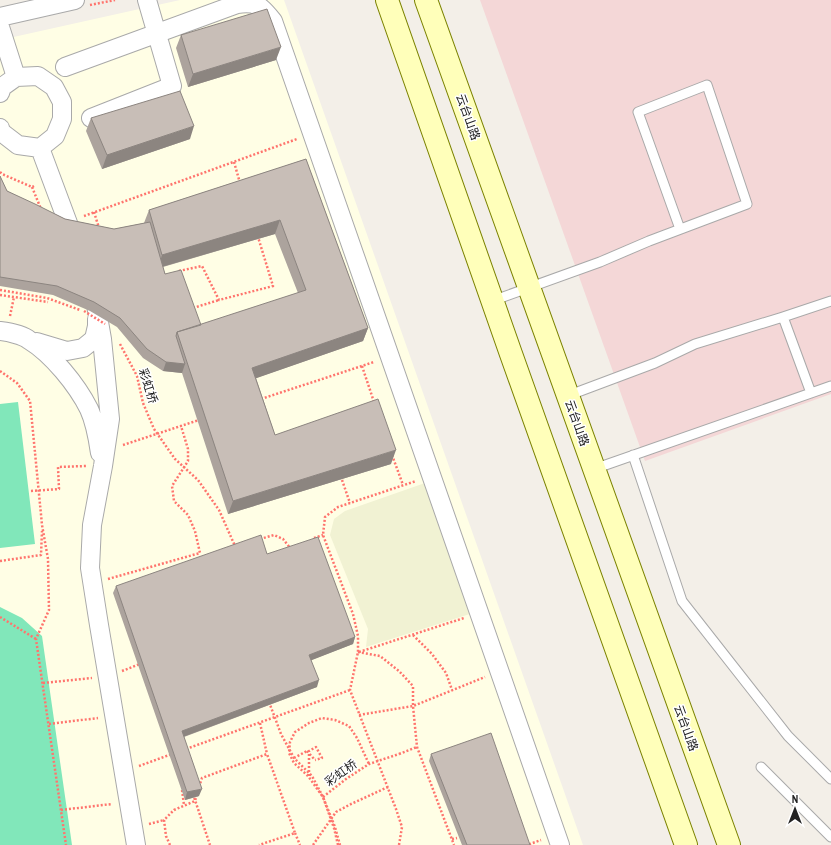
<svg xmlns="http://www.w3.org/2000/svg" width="831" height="845" viewBox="0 0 831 845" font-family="'Archivo Narrow','Noto Sans SC',sans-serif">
<rect width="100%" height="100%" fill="#f3efe8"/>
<path fill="#f4d7d7" d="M480 0H831V394L645 461Z"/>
<path fill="#fffee5" d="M180 0H284L583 845H0V40Z"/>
<path fill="#f1f2d3" d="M425 483 473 613 366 647 368 629 330 535 334 519 345 511Z"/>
<path fill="#81e7ba" d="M18 402 35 544 0 548V404Z
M0 607 22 618 42 636 72 845H0Z"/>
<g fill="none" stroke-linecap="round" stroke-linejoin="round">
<defs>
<path id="service" d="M492 301 600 262 649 241 747 204 707 85 638 112 680 229
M783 317 811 393
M567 396 655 363 695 344 783 317 831 301
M633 455 682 601 788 736 831 779
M594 469 831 386
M761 767 831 837"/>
<path id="minor" d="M0 17 75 0
M0 27 16 77
M65 67 237 4C257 1 261 6 273 21L560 845
M0 93 2 87 16 77 38 76 54 87 62 102V119L55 136 40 148 18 145 1 132 0 128
M91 118 172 86 147 0
M40 148 75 242
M91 291 96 305 102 339 110 419 103 466 92 525 90 568 99 625 136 845
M0 331C8 332 23 335 29 340 52 354 77 385 89 409 95 422 98 439 100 453
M37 342 67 351 83 348 94 339 97 326V319"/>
<path id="secondary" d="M387 0 511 354 686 845
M426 0 729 845"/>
</defs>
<use href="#service" stroke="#a9a9a9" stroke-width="11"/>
<use href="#minor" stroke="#a9a9a9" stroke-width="20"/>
<use href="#secondary" stroke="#7b8200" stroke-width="24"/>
<path stroke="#ff746d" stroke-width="2.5" stroke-dasharray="2 2" stroke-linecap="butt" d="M90 5 115 0
M234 162 240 183
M0 172 2 174 32 187 34 186
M32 187 41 209
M94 212 99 228
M84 216 297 139
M179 271 202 266 219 300 273 286 258 237
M0 290 47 298 80 310
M0 295 48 302
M193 308 219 300
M10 316 14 297
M120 344 137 376 143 403 154 429
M362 366 374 402
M0 371 17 383 30 401 42 525 48 559 49 610 36 639 66 845
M261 399 374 362
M123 445 199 420
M392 455 403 485
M342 480 350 503
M31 491 59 489 58 467 86 466
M314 538 323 535
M260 539 274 535 283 539 291 549
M0 561 41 555 42 531
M108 579 200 553 195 531 188 515 174 501 172 486 188 461V449L181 426
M0 617 36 639
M413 635 432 654 446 673 452 690
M358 652 380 656 399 671 413 686V706L417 747 454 845
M359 652 464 618
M122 671 140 664
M43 683 92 678
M359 715 413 706 485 677
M260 723 267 754
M49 724 98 718
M186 749 350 690
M399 754 417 747
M294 758 307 751
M139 766 172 754
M309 776V751L316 747 322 758 315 760
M199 787 202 778 267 754 295 833 259 845
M182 790 184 805
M193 794 210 845
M61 810 112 804
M149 824 164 820
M295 833 300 845
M452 839 457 838
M170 845 166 836 164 820 174 810 195 801 197 794
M313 845 336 812 351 804 388 787
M338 845 334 828 323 797 308 776 294 763 289 753 290 742 295 732 309 723 322 718 335 720 349 726 357 738 369 764
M399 845 402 827 396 809 350 690 358 652V636L353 614 323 535 325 517 338 507 416 481
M530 845V844L541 840"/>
<use href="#service" stroke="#fff" stroke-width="9"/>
<use href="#minor" stroke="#fff" stroke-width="18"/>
<use href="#secondary" stroke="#ffffba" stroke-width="22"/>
<path stroke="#ff746d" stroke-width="2.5" stroke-dasharray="2 2" stroke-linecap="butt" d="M84 311 105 324
M154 429 175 459 198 480 219 510 235 546
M269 702 281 734 294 758 312 776 323 797 335 827 340 845
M307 751 315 760
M323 797 346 779 369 764 399 754"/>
</g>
<path fill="#aca39d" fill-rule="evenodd" d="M181 35 276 60 188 87 176 48Z
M91 118 190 139 102 169 86 131Z
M306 159 368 328 363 341 256 378 275 435 391 464 228 514 182 373 163 371 143 358 117 327 90 311 53 295 0 286V176L7 191 65 219 114 229 144 223 149 210ZM275 234 298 293 201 325 165 274 163 267Z
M267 554 355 637 353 644 311 660 317 687 184 737 199 796 185 800 113 593 116 586Z
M431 754 530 845H462L429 761Z"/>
<path fill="#8c8580" d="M281 47 276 60 188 87 193 74Z
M194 126 190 139 102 169 107 155Z
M280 220 275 234 158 268 162 255Z
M368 328 363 341 248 381 252 368Z
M166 362 185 364 182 373 163 371Z
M396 450 391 464 228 514 233 501Z
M355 637 353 644 307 662 309 655Z
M319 680 317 687 180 738 182 731Z
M202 789 199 796 185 800 187 792Z"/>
<path fill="#c8beb7" stroke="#8c8580" d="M267 9 281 47 193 74 181 35Z
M180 91 194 126 107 155 91 118Z
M306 159 368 328 252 368 275 435 378 399 396 450 233 501 177 332 306 290 280 220 162 255 149 210Z
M0 176 7 191 35 204 65 219 114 229 150 222 165 274 181 270 201 325 177 332 176 336 185 364 166 362 147 349 120 318 94 302 57 286 0 277Z
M261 535 267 554 318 537 355 637 309 655 319 680 182 731 202 789 187 792 116 586Z
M491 733 530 845H467L431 754Z"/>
<g text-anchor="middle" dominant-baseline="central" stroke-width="3" stroke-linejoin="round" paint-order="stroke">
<g font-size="12" fill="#222" stroke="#fff">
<text transform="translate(468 117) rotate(70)">云台山路</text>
<text transform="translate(148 386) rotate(72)">彩虹桥</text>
<text transform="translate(577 423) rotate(70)">云台山路</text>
<text transform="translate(686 728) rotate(70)">云台山路</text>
<text transform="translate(341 773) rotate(-36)">彩虹桥</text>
</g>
</g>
<g transform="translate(795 809)" stroke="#ffffff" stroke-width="3" paint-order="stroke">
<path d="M0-3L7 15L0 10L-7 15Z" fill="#222222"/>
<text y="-6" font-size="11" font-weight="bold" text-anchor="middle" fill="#222222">N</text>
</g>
</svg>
